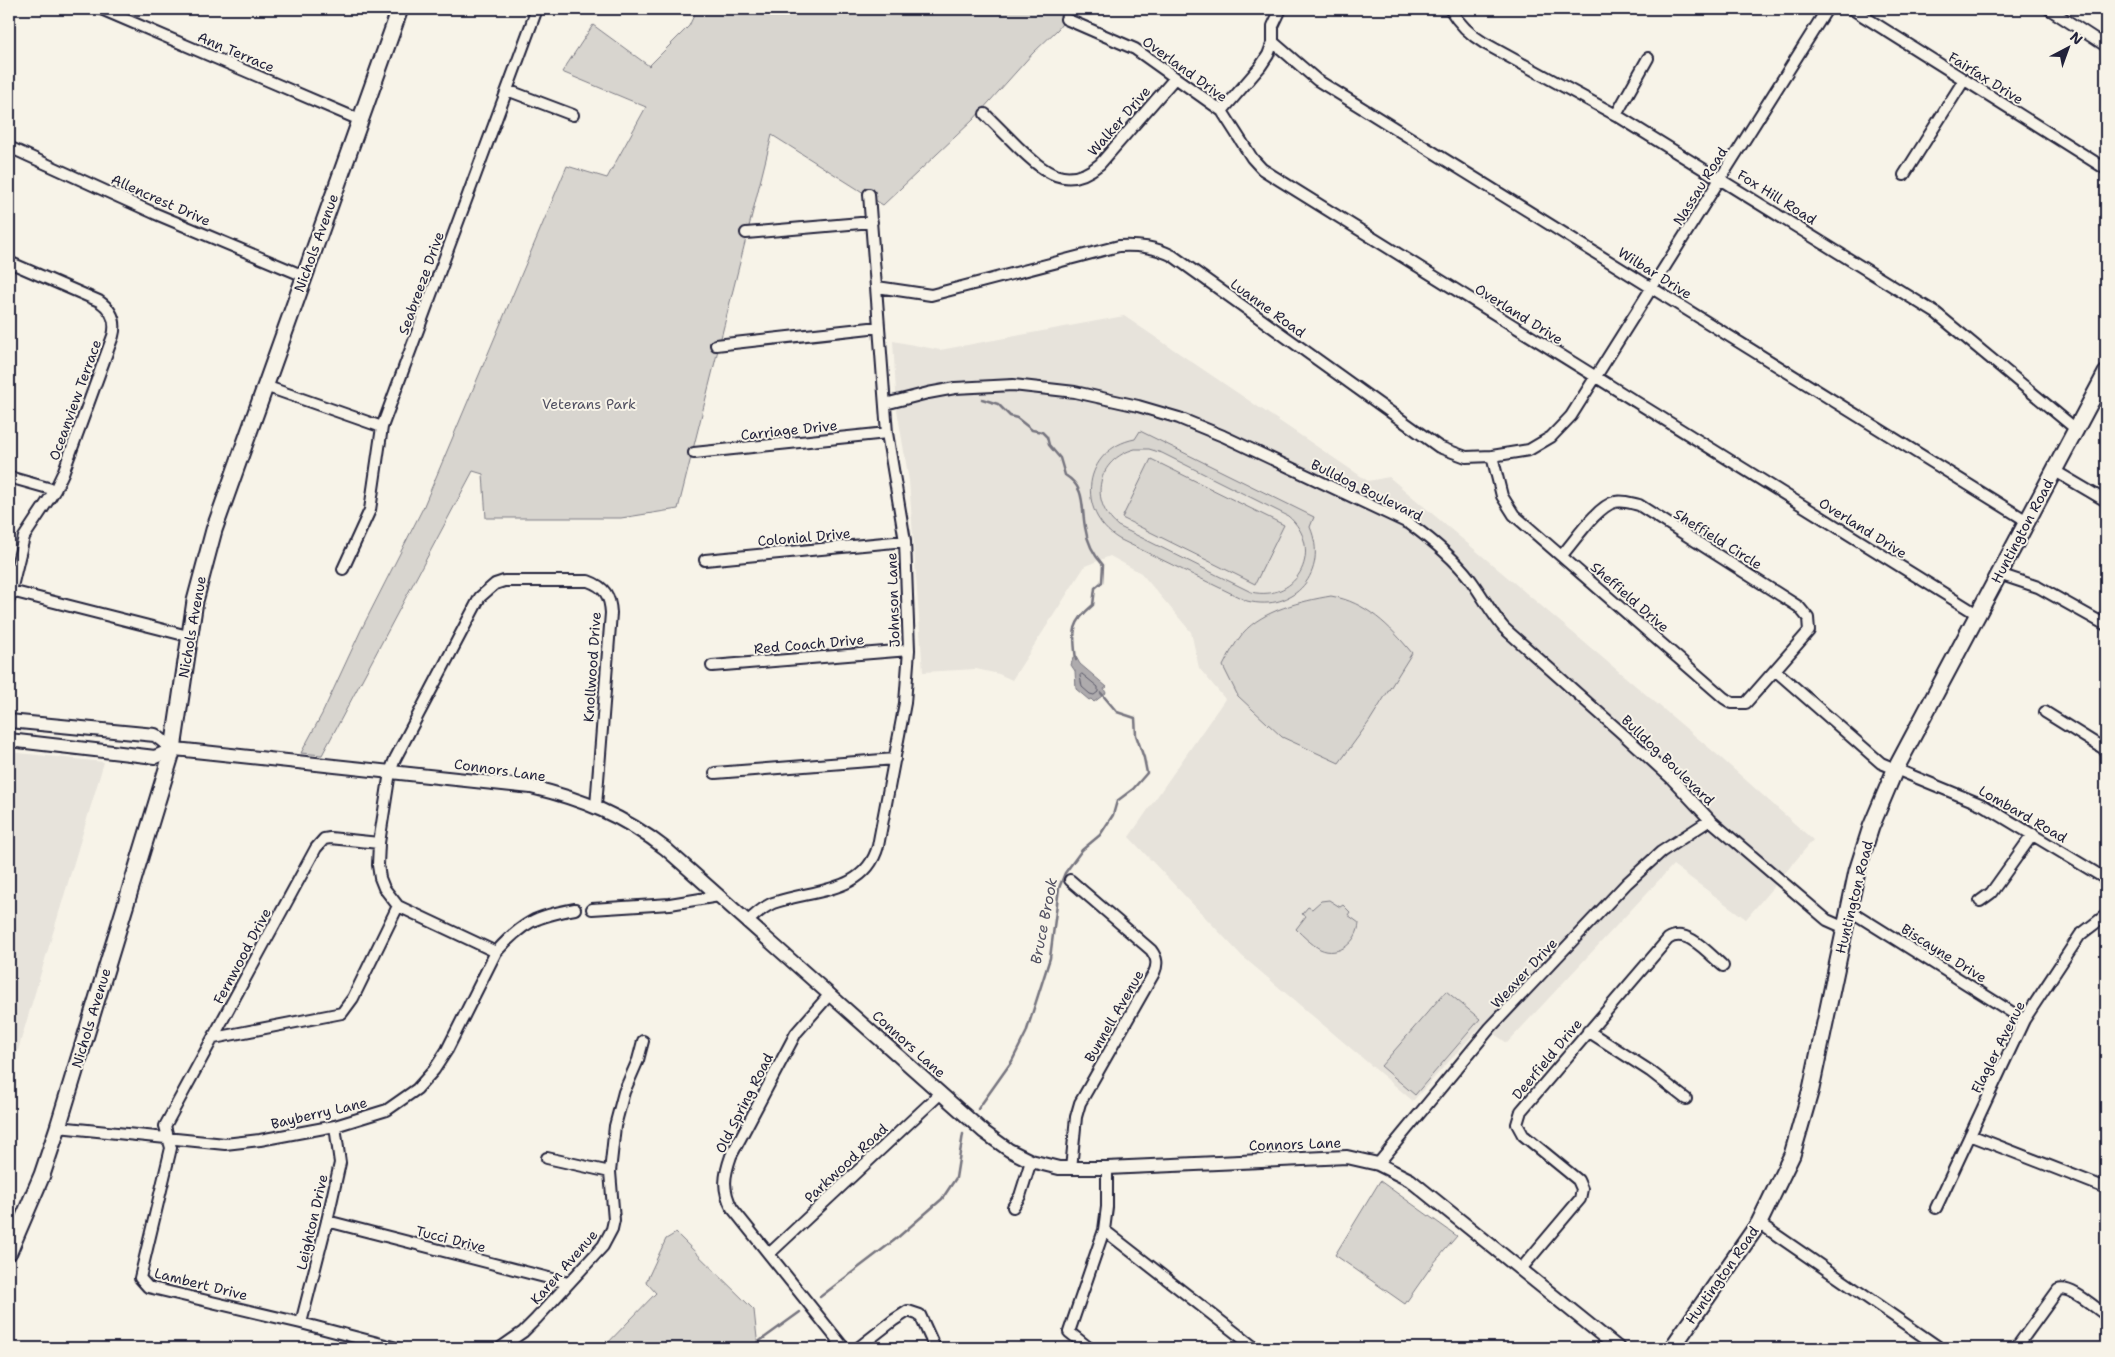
<svg xmlns="http://www.w3.org/2000/svg" width="2115" height="1357" viewBox="0 0 2115 1357" font-family="'Shantell Sans',sans-serif">
<rect width="100%" height="100%" fill="#f7f3e8"/>
<filter id="ink" filterUnits="userSpaceOnUse"><feTurbulence type="fractalNoise" baseFrequency=".02" numOctaves="2"/><feDisplacementMap in="SourceGraphic" scale="10" xChannelSelector="R" yChannelSelector="G"/><feConvolveMatrix kernelMatrix="1 2 1 2 8 2 1 2 1" color-interpolation-filters="sRGB"/></filter>
<g filter="url(#ink)">
<path fill="#e7e3db" d="M1124 316 1368 481 1389 477 1721 758 1813 840 1746 919 1673 865 1507 1043 1482 1025 1413 1101 1242 956 1129 837 1225 699 1199 668 1191 632 1141 573 1110 556 1085 566 1012 680 999 674 976 669 923 672 909 481 897 410 893 341 940 350Z
M9 752 104 762 9 1080Z"/>
<path fill="#d8d5cf" stroke="#7d7c85" fill-rule="evenodd" d="M697 9H1073L1058 29 1033 53 973 120 883 205 772 135 678 509 621 518H486L483 474 473 471 322 755 301 753 322 714 361 630 423 508 567 166 607 178 646 107 562 72 593 25 649 66 689 26Z
M1140 431 1314 517 1310 527C1329 572 1295 613 1247 601L1119 539C1075 512 1083 449 1135 439ZM1135 449H1149L1162 453 1288 516C1325 547 1299 603 1251 592L1118 526C1088 501 1097 459 1135 449Z
M1151 459 1284 525 1255 584 1122 518Z
M1331 596C1366 602 1390 626 1412 653L1369 722 1339 763 1282 737 1238 696 1223 666C1229 654 1235 643 1243 633 1263 610 1302 601 1331 596Z
M1329 900 1340 907 1343 905 1350 912 1348 915 1359 923C1358 941 1339 958 1320 949 1311 944 1303 936 1296 929L1306 916 1302 914 1308 907 1312 909 1321 901Z
M1446 991 1480 1019 1415 1095 1381 1066Z
M1380 1181 1457 1236 1433 1264 1405 1304 1335 1255Z
M676 1233 754 1310 758 1348H603L656 1293 646 1282 666 1239Z"/>
<path fill="#aeabad" stroke="#76747f" d="M1076 657 1080 664 1107 687 1104 689 1106 693 1094 702 1091 699 1089 700 1076 689 1075 671 1071 665 1073 658Z"/>
<g fill="none" stroke-linecap="round" stroke-linejoin="round">
<path stroke="#5a5969" stroke-width="1" d="M1082 674 1098 687V692L1094 695 1090 694 1082 687 1080 676Z"/>
<path stroke="#76747f" stroke-width="2.5" d="M982 399 998 404 1010 416 1017 418 1032 430 1042 432 1047 437 1049 445 1060 458 1065 475C1086 488 1081 505 1085 527 1087 541 1094 555 1103 565L1102 582 1095 588 1093 605C1070 624 1073 633 1076 660
M978 1109 1012 1061 1026 1033 1050 958 1059 888 1065 873 1082 850 1100 835 1113 815 1117 801 1133 789 1147 773 1144 758 1136 735 1135 718 1117 712 1101 693
M820 1297 896 1239 942 1199 956 1178 963 1134
M750 1348 800 1312"/>
<defs>
<path id="minor" d="M101 9 360 120
M1450 9C1459 24 1469 34 1484 43L1616 115 1936 313 2077 430
M1852 9 2106 169
M2049 9 2106 46
M1066 19 1135 49 1222 111 1252 158 1262 169 1273 176 1977 614
M1273 42 1317 80 2027 521
M507 90 573 115
M1222 111 1260 67 1268 55 1273 42V26L1281 9
M985 114C996 125 1007 136 1018 147 1044 172 1067 192 1100 164L1175 78
M1616 115 1648 58
M9 147 156 214 304 276
M1904 175 1964 80
M746 233 872 222
M9 262 99 301C112 310 117 321 113 336L63 473 55 490 24 537 9 599
M877 287 931 295 1119 246C1139 245 1155 247 1173 256L1439 447 1466 457 1492 456 1529 450 1551 437 1571 416 1827 9
M716 345 879 327
M265 386 382 427
M885 404 928 393 955 388 1013 385 1075 392 1138 406 1179 418 1223 436 1410 524C1432 540 1453 557 1470 579 1482 595 1491 613 1504 628L1625 736 1671 778 1710 820 1827 920 1845 928
M694 453 887 433
M1492 456 1502 496 1514 515 1724 698 1732 703H1746L1809 631 1808 618 1799 607 1639 505C1630 503 1623 500 1615 502 1597 506 1574 542 1562 555
M2055 471 2106 501
M9 477 55 490
M705 560 905 541
M343 569 370 510 382 427 537 9
M1999 574 2038 587 2106 625
M11 591 188 636
M712 666 909 650
M1776 671 1881 763 1983 805 2106 879
M2045 712 2106 750
M715 773 895 759
M379 843 330 838 324 839 316 848 165 1126 171 1148 140 1278 148 1287 301 1323 397 1348
M1070 880 1151 950C1157 958 1158 964 1154 973L1080 1103 1076 1117 1071 1169
M1980 901 1991 893 2033 834
M592 909 670 904 719 896
M1849 910 2024 1020
M748 921C755 915 763 907 773 903 812 889 865 894 878 846L905 703 909 650 905 541 887 433 869 194
M496 952 398 906 384 888 380 878 378 865 379 843 390 772 395 759 480 597 495 584 504 581H588C605 587 610 596 611 613L596 806
M830 994 796 1033 731 1156C724 1176 722 1189 732 1208L844 1348
M1588 1031 1650 1071 1686 1099
M214 1038 342 1013 353 998 398 906
M58 1127 225 1144 260 1140 335 1126 387 1110 417 1089 434 1070 447 1050 496 952C523 922 536 916 575 909
M1970 1135 2106 1188
M547 1158 610 1172
M1378 1164 1490 1028 1627 883 1661 852 1710 820
M1013 1207 1020 1196 1031 1161
M1936 1208 2024 1020 2080 935 2106 915
M327 1221 568 1283
M1759 1223 1940 1348
M1104 1230 1255 1348
M769 1254 941 1093
M1521 1269 1580 1199 1582 1189 1578 1180 1523 1135 1517 1124 1521 1111 1668 939C1687 926 1710 955 1723 966
M301 1323 327 1221 340 1163 335 1126
M500 1348 523 1332 536 1319 603 1246 612 1229 614 1220 610 1172 615 1126 624 1092 638 1060 643 1041
M858 1348 894 1320 908 1311 920 1315 935 1348
M1089 1348 1069 1332 1104 1230 1107 1207V1168
M2016 1348 2058 1290C2071 1285 2095 1308 2106 1315"/>
<path id="tertiary" d="M9 721 155 735 173 749
M9 740 155 757 173 749 185 750 531 787C582 799 624 816 666 849L984 1132 1009 1150 1031 1161 1059 1168H1107L1347 1157 1378 1164 1410 1180 1618 1348"/>
<path id="secondary" d="M9 1252 42 1175 58 1127 173 749 195 601 214 530 400 9
M1672 1348 1759 1223 1792 1155 1811 1089 1857 871 1871 827 1895 770 2106 373"/>
</defs>
<use href="#minor" stroke="#22223b" stroke-width="14"/>
<use href="#tertiary" stroke="#22223b" stroke-width="16"/>
<use href="#secondary" stroke="#22223b" stroke-width="19"/>
<use href="#minor" stroke="#f7f3e8" stroke-width="10"/>
<use href="#tertiary" stroke="#f7f3e8" stroke-width="12"/>
<use href="#secondary" stroke="#f7f3e8" stroke-width="15"/>
</g>
</g>
<g text-anchor="middle" dominant-baseline="central" stroke-width="4" stroke-linejoin="round" paint-order="stroke">
<g font-size="14" fill="#22223b" stroke="#f7f3e8">
<text transform="translate(236 52) rotate(23)">Ann Terrace</text>
<text transform="translate(1185 69) rotate(36)">Overland Drive</text>
<text transform="translate(1986 78) rotate(32)">Fairfax Drive</text>
<text transform="translate(1119 121) rotate(-49)">Walker Drive</text>
<text transform="translate(1700 186) rotate(-58)">Nassau Road</text>
<text transform="translate(1777 197) rotate(32)">Fox Hill Road</text>
<text transform="translate(161 200) rotate(24)">Allencrest Drive</text>
<text transform="translate(316 243) rotate(-70)">Nichols Avenue</text>
<text transform="translate(1655 273) rotate(32)">Wilbar Drive</text>
<text transform="translate(421 283) rotate(-70)">Seabreeze Drive</text>
<text transform="translate(1268 308) rotate(36)">Luanne Road</text>
<text transform="translate(1519 314) rotate(32)">Overland Drive</text>
<text transform="translate(75 400) rotate(-70)">Oceanview Terrace</text>
<text transform="translate(789 430) rotate(-6)">Carriage Drive</text>
<text transform="translate(1367 490) rotate(26)">Bulldog Boulevard</text>
<text transform="translate(1863 528) rotate(32)">Overland Drive</text>
<text transform="translate(2022 531) rotate(-62)">Huntington Road</text>
<text transform="translate(804 537) rotate(-5)">Colonial Drive</text>
<text transform="translate(1718 539) rotate(32)">Sheffield Circle</text>
<text transform="translate(1630 597) rotate(41)">Sheffield Drive</text>
<text transform="translate(893 600) rotate(-92)">Johnson Lane</text>
<text transform="translate(192 627) rotate(-80)">Nichols Avenue</text>
<text transform="translate(809 644) rotate(-5)">Red Coach Drive</text>
<text transform="translate(592 667) rotate(-86)">Knollwood Drive</text>
<text transform="translate(1668 760) rotate(44)">Bulldog Boulevard</text>
<text transform="translate(500 770) rotate(8)">Connors Lane</text>
<text transform="translate(2023 814) rotate(30)">Lombard Road</text>
<text transform="translate(1854 897) rotate(-76)">Huntington Road</text>
<text transform="translate(1944 953) rotate(32)">Biscayne Drive</text>
<text transform="translate(242 956) rotate(-62)">Fernwood Drive</text>
<text transform="translate(1524 973) rotate(-47)">Weaver Drive</text>
<text transform="translate(1114 1016) rotate(-60)">Bunnell Avenue</text>
<text transform="translate(91 1018) rotate(-73)">Nichols Avenue</text>
<text transform="translate(909 1044) rotate(42)">Connors Lane</text>
<text transform="translate(1998 1047) rotate(-63)">Flagler Avenue</text>
<text transform="translate(1547 1059) rotate(-50)">Deerfield Drive</text>
<text transform="translate(744 1103) rotate(-63)">Old Spring Road</text>
<text transform="translate(319 1113) rotate(-13)">Bayberry Lane</text>
<text transform="translate(1295 1144) rotate(-2)">Connors Lane</text>
<text transform="translate(846 1163) rotate(-43)">Parkwood Road</text>
<text transform="translate(312 1222) rotate(-77)">Leighton Drive</text>
<text transform="translate(451 1239) rotate(14)">Tucci Drive</text>
<text transform="translate(564 1267) rotate(-49)">Karen Avenue</text>
<text transform="translate(1722 1275) rotate(-55)">Huntington Road</text>
<text transform="translate(201 1284) rotate(14)">Lambert Drive</text>
</g>
<g font-size="14" fill="#504f60" stroke="#f7f3e8">
<text x="589" y="404">Veterans Park</text>
</g>
<g font-size="15" font-style="italic" fill="#535263" stroke="#f7f3e8">
<text transform="translate(1044 921) rotate(-79)">Bruce Brook</text>
</g>
</g>
<rect width="2115" height="1357" fill="none" stroke="#f7f3e8" stroke-width="30"/>
<rect x="15" y="15" width="2085" height="1327" fill="none" stroke="#22223b" stroke-width="2" filter="url(#ink)"/>
<g transform="translate(2068 48) rotate(41)" stroke="#f7f3e8" stroke-width="4" paint-order="stroke">
<path d="M0-4L9 19L0 12L-9 19Z" fill="#22223b"/>
<text y="-8" font-size="14" font-weight="bold" text-anchor="middle" fill="#22223b">N</text>
</g>
</svg>
